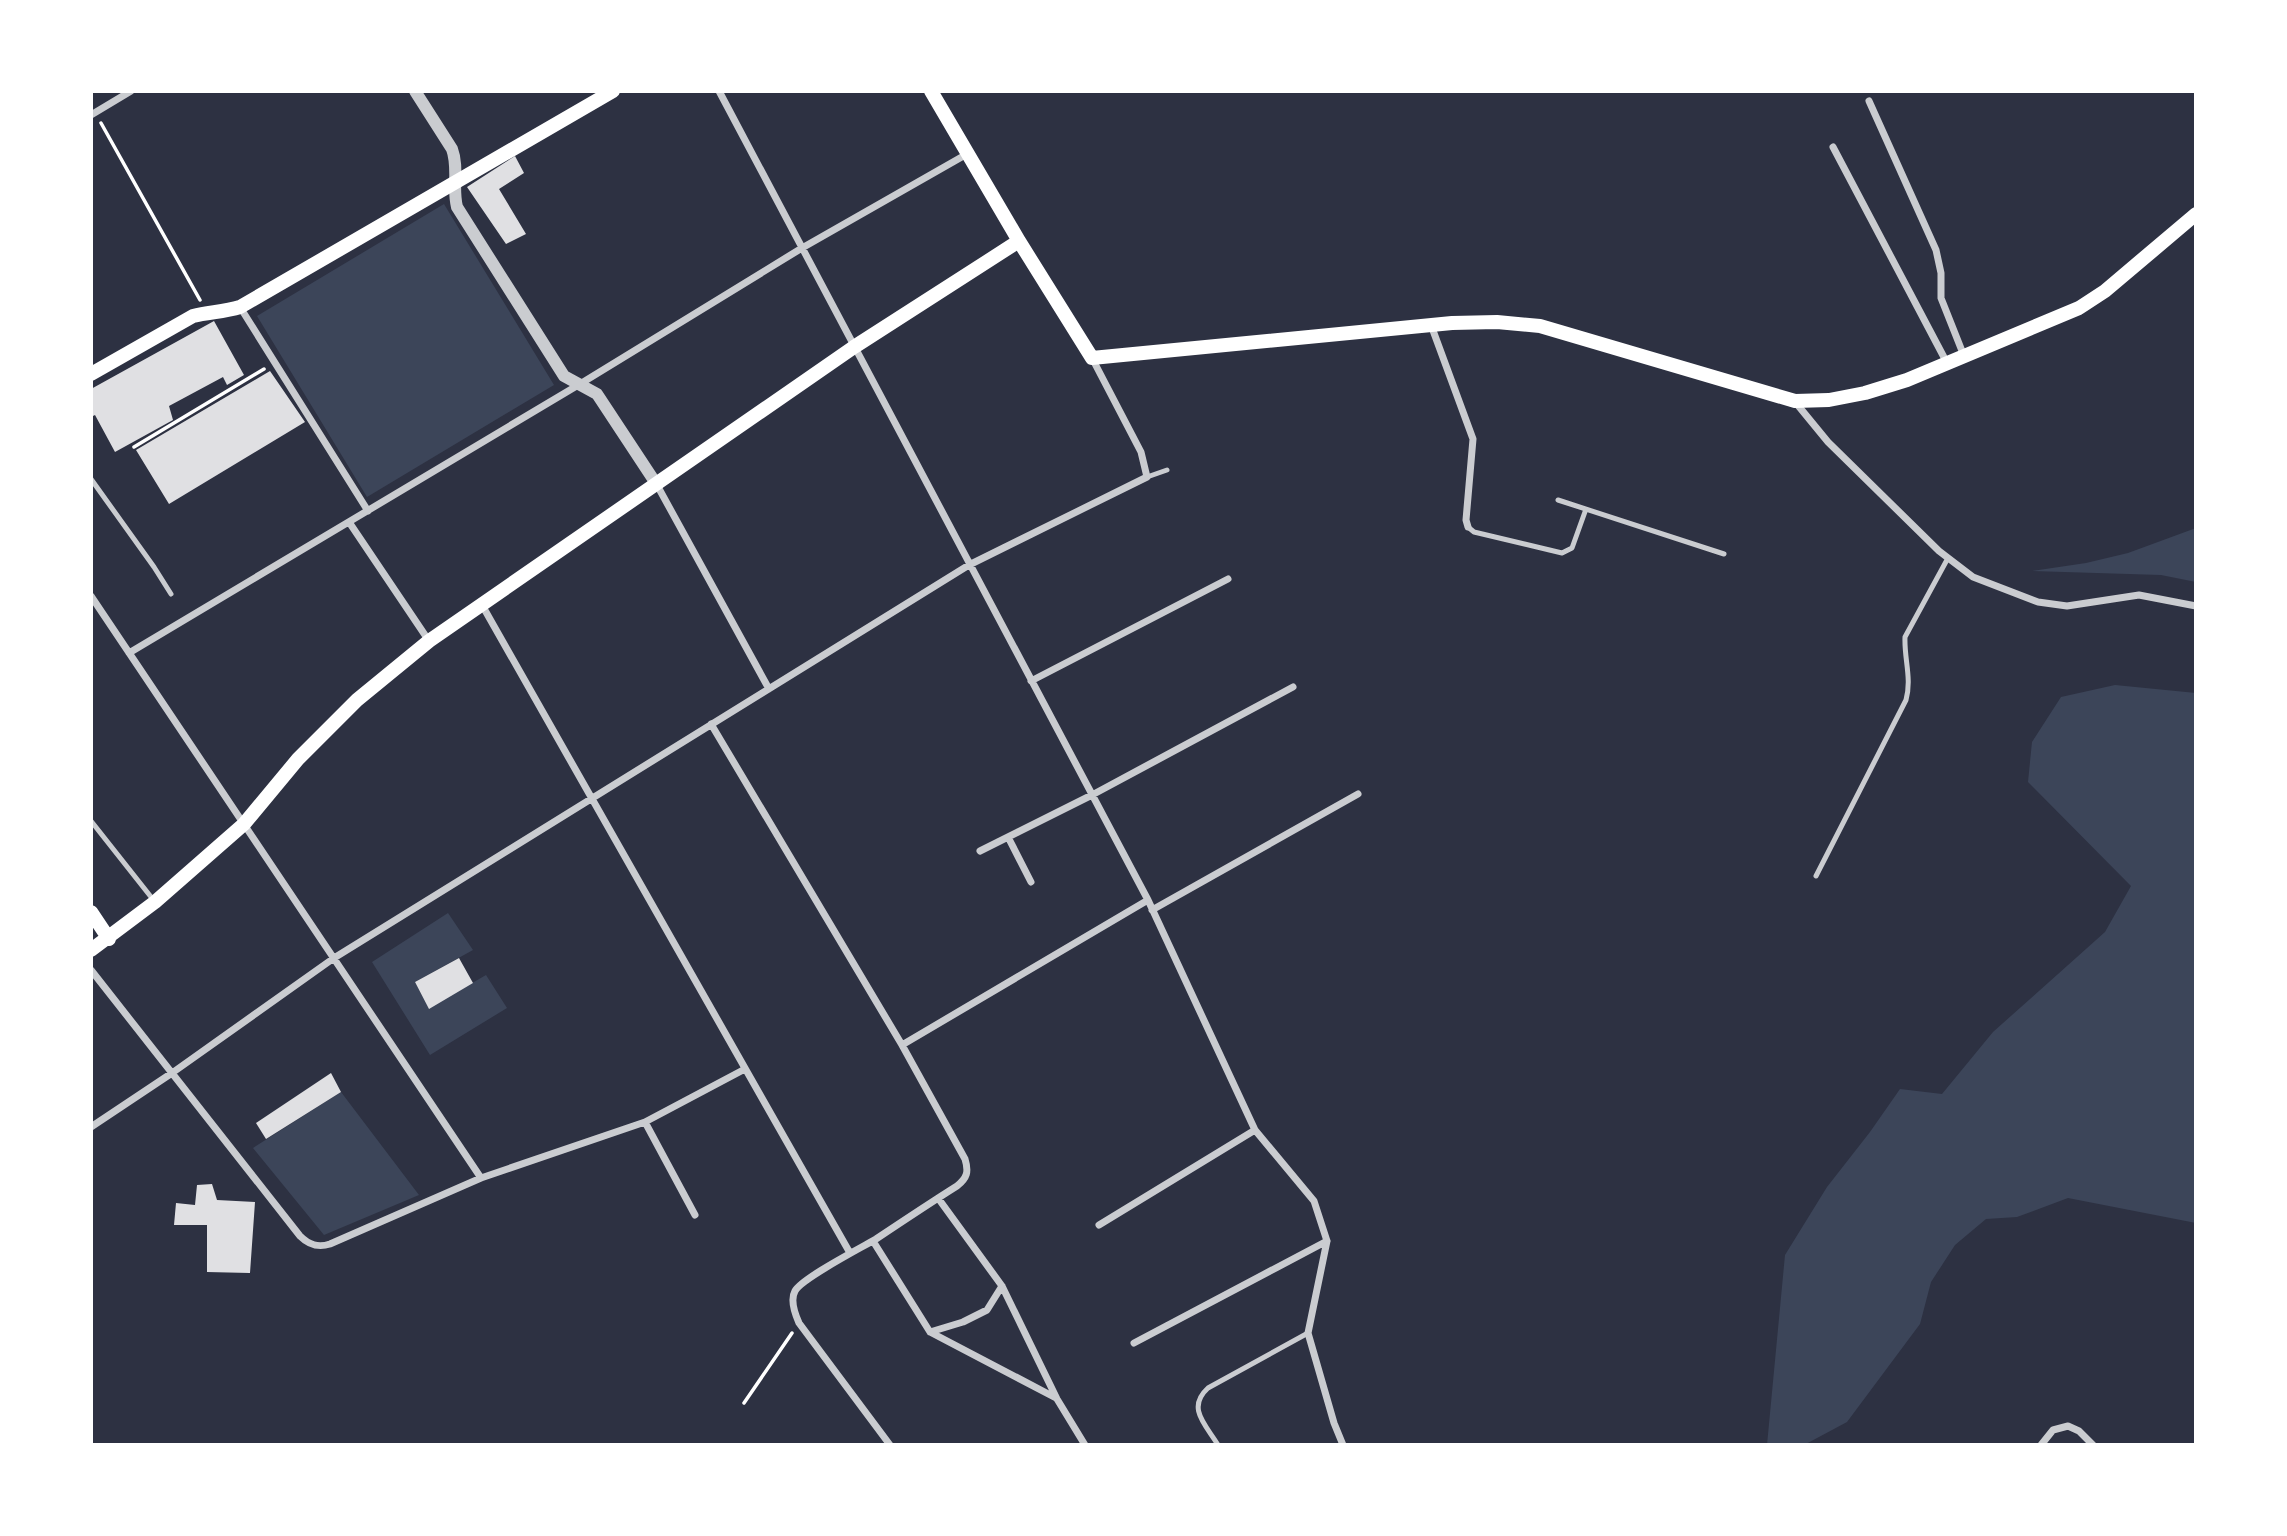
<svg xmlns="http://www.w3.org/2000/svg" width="2287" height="1536" viewBox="0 0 2287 1536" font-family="Overpass,sans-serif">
<rect width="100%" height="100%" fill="#2d3142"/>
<path fill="#3c4559" d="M444 204 554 385 367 497 257 316Z
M2196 528V582L2161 575 2032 571 2086 563 2128 553Z
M2115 685 2196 693V1223L2068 1198 2017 1217 1986 1219 1955 1245 1931 1282 1920 1324 1847 1422 1804 1445H1767L1785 1255 1827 1187 1870 1132 1900 1089 1942 1094 1993 1032 2105 932 2131 886 2028 782 2032 742 2061 697Z
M448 913 473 950 415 982 429 1008 486 975 507 1008 430 1055 372 962Z
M341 1092 419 1195 324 1235 253 1148Z"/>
<path fill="#e0e0e3" d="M515 156 524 173 499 189 526 234 506 244 467 187Z
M214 321 244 375 227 385 223 377 169 406 173 420 115 452 95 415 91 417V389Z
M270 371 305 422 169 504 136 450Z
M459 958 473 983 429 1009 415 982Z
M331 1073 341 1092 266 1139 256 1123Z
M212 1184 217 1200 255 1202 250 1273 207 1272V1225H174L176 1203 195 1205 197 1185Z"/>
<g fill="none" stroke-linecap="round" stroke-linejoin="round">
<path stroke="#fff" stroke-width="3.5" d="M101 123 200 300
M134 447 264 369
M744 1403 792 1333"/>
<path stroke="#caccd0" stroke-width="5" d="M1147 477 1167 470
M91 479 154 567 171 594
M1558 500 1724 554
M1468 527 1474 532 1562 553 1572 548 1586 509
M91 821 155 902
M1816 876 1906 700C1912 678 1904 659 1905 637L1948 558
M1218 1445C1206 1425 1186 1408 1208 1388L1308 1333"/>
<path stroke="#caccd0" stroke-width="7" d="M719 91 1148 900 1255 1130 1314 1201 1327 1241 1308 1333 1334 1423 1343 1445
M1869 101 1936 250 1941 273V298L1964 356
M91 115 131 91
M1833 147 1947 363
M240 307 368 511
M1431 325 1473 439 1466 520 1468 527
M1796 403 1828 442 1939 551 1973 577 2038 602 2067 606 2139 595 2196 606
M657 485 769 689
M349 522 429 641
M91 596 481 1178
M482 605 850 1253
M129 653 580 384 802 248 967 154
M1031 681 1228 579
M711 724 902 1045 965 1159C969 1172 967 1178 957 1186 930 1203 903 1221 876 1239 861 1248 802 1278 795 1291 790 1300 795 1314 799 1323L890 1445
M1008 837 1031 882
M980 851 1092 795 1293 687
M1152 910 1358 794
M91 970 300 1236C309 1245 318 1248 330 1244L481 1178 645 1122 745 1069
M902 1045 1148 900
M645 1122 695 1215
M91 1127 172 1073 334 958 969 565 1147 477 1141 452 1092 358
M938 1198 1002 1286 1057 1399 1085 1445
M1099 1225 1255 1130
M873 1241 930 1332 1056 1398
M930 1332 963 1322 987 1310 1002 1286
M1134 1343 1327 1241
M2041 1445 2053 1430 2068 1426 2079 1431 2093 1445"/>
<path stroke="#caccd0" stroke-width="12" d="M415 91 452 149C459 168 452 187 457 207L564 376 597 394 657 485"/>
<path stroke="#fff" stroke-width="14" d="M931 91 1019 241 1092 358 1452 323 1497 322 1540 326 1795 401 1829 400 1865 393 1907 380 2079 308 2105 291 2196 214
M91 374 193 316C209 312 224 312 240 307L613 91
M91 912 109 939
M91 950 155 902 244 824 298 759 357 700 429 641 854 347 1019 241"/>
</g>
<rect width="2287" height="1536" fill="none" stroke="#ffffff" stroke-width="186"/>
</svg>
